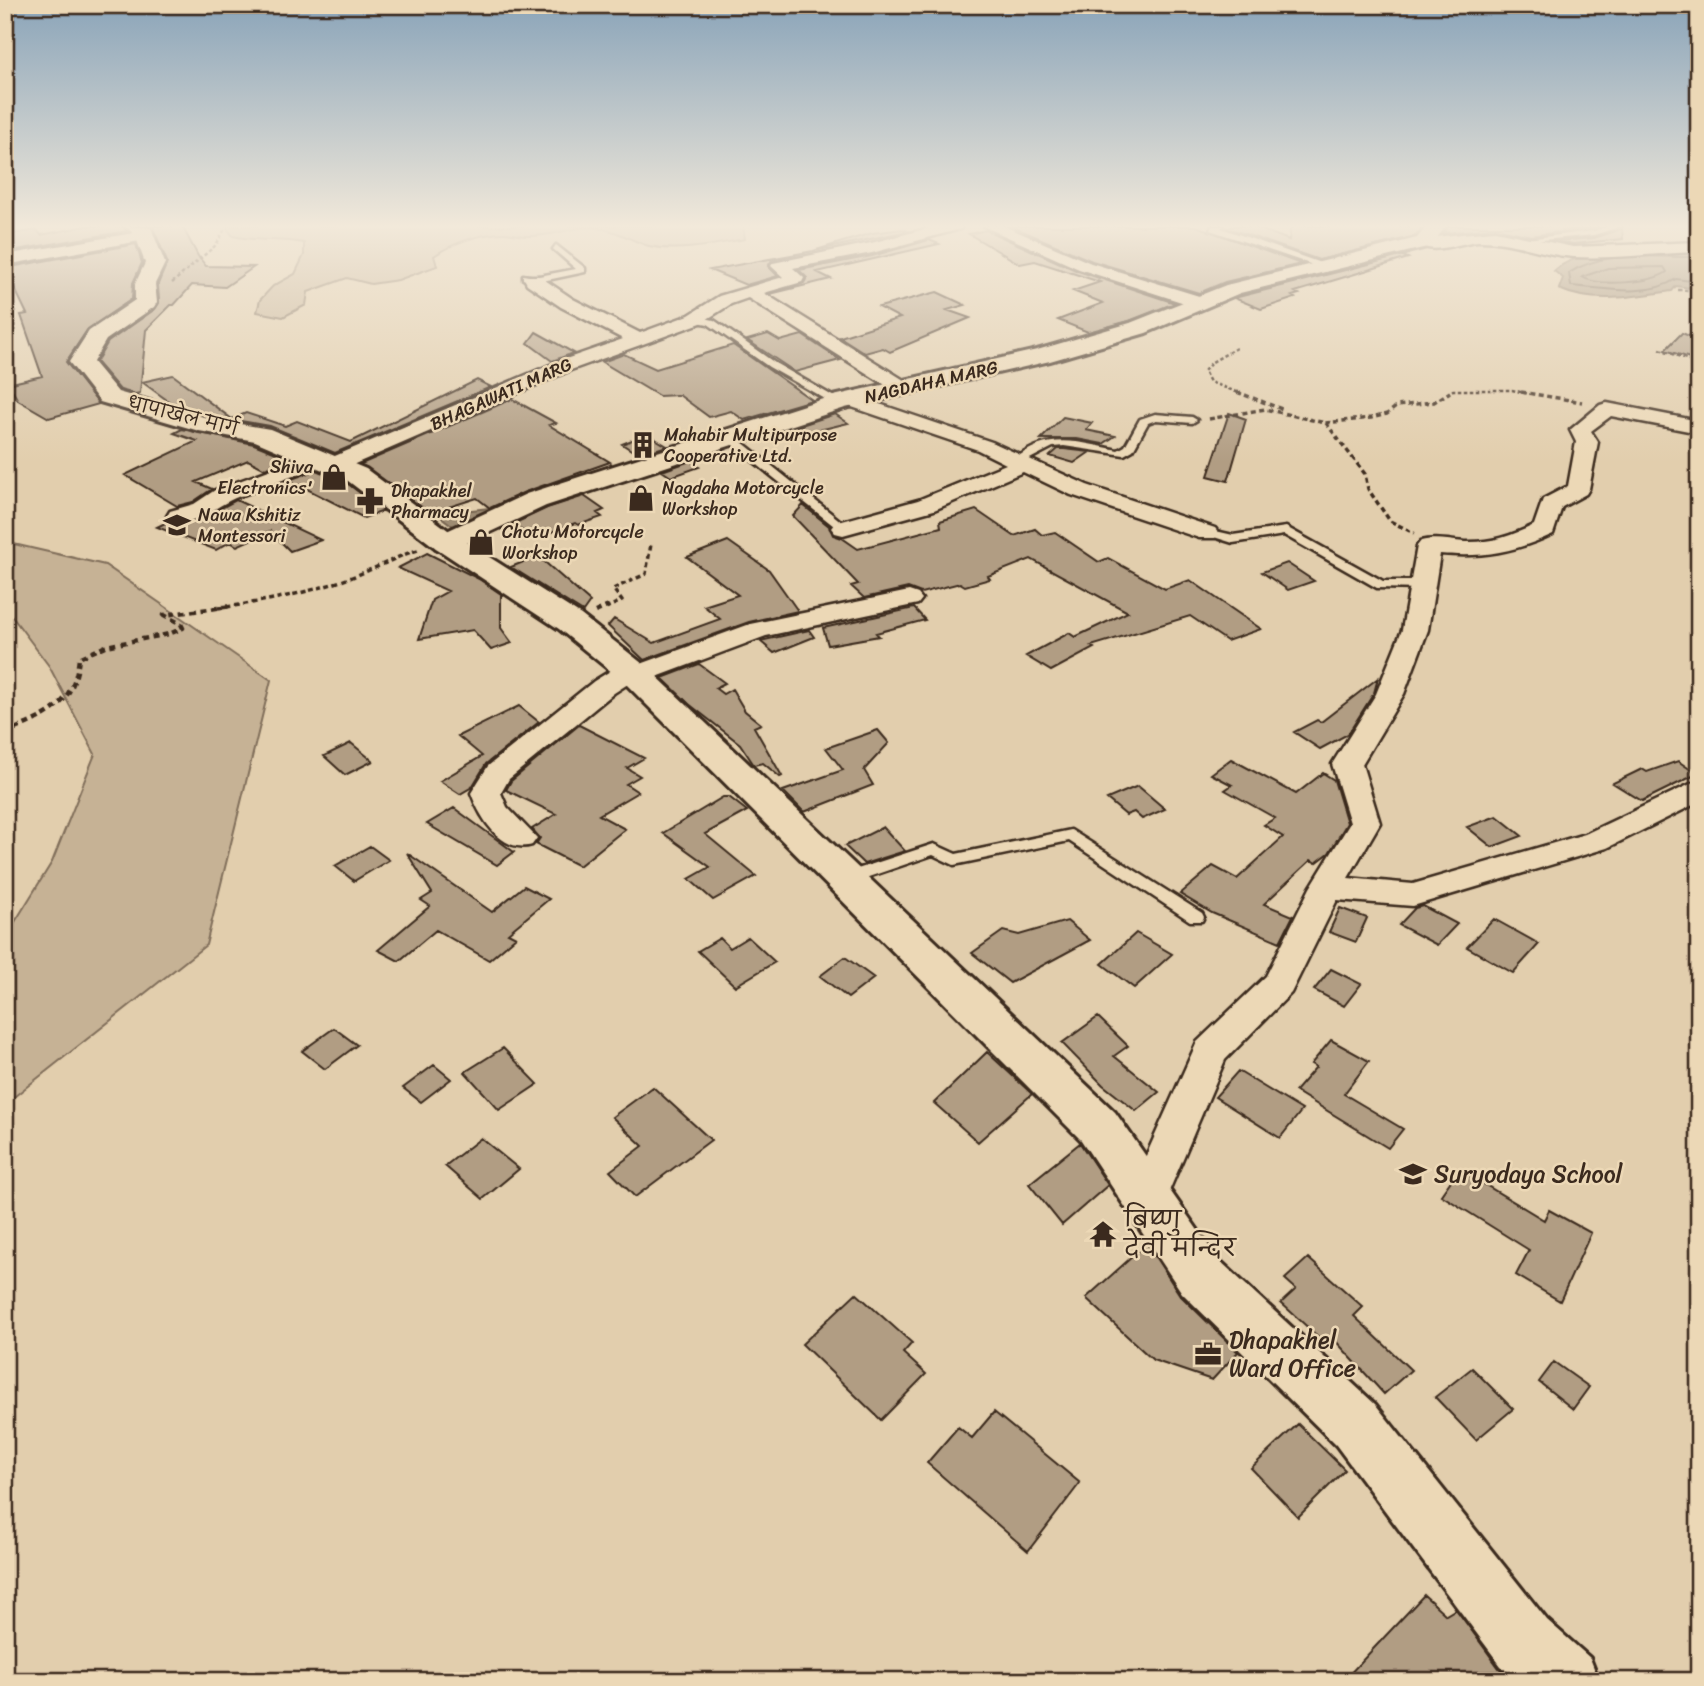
<svg xmlns="http://www.w3.org/2000/svg" width="1704" height="1686" viewBox="0 0 1704 1686" font-family="Sriracha,'Playpen Sans Deva',sans-serif">
<rect width="100%" height="100%" fill="#e2cead"/>
<filter id="ink" filterUnits="userSpaceOnUse"><feTurbulence type="fractalNoise" baseFrequency=".0143" numOctaves="2"/><feDisplacementMap in="SourceGraphic" scale="14" xChannelSelector="R" yChannelSelector="G"/><feConvolveMatrix kernelMatrix="1 2 1 2 8 2 1 2 1" color-interpolation-filters="sRGB"/></filter>
<g filter="url(#ink)">
<path fill="#c6b295" stroke="#806e5a" stroke-width="2" d="M233 226H743L745 239C716 244 679 253 649 246 634 242 620 232 604 229 579 223 556 236 531 236 522 237 513 233 504 233 482 233 452 243 434 256L437 266 398 280 371 284 347 278 308 292 306 305 283 317 257 312 260 300 273 286 295 274 304 255V243C280 238 257 242 233 236L226 227Z
M5 542 105 565 271 680 206 945 5 1104V938L52 862 95 754 49 666 5 607Z"/>
<path fill="#9d8b72" stroke="#766450" stroke-width="2" d="M1699 250V289L1676 286 1672 291C1636 296 1594 305 1559 289L1563 278 1554 271C1582 244 1660 252 1699 250Z
M498 507 504 511 461 532 437 514Z"/>
<g fill="none" stroke-linecap="round" stroke-linejoin="round">
<path stroke="#625140" stroke-width="2" d="M1699 257C1658 258 1605 249 1569 273L1571 286C1603 288 1648 298 1676 279L1699 282
M1664 267 1667 272C1651 283 1598 287 1582 277L1608 268Z"/>
</g>
<path fill="#b19d83" stroke="#3b2a1e" stroke-width="2" d="M86 226H122L127 231 5 252V235L37 230 41 235Z
M152 226H182L198 256 206 266 254 267 225 287 192 285 174 305H171L146 330 140 393 135 394 120 390 96 362 108 342 155 309 159 303 158 284 167 262Z
M1011 226H1196L1301 264 1225 282 1199 293 1092 261Z
M1234 226H1252L1289 240 1291 226H1424L1416 236 1319 260 1228 228Z
M1449 226H1601L1531 236 1495 228 1444 233Z
M902 229 908 231 772 260 768 266 778 276 746 285 710 270 813 251 872 233Z
M1622 229 1623 239 1573 244 1558 241 1594 238Z
M986 230 1078 271 1175 303 1129 321 1088 332 1058 320 1103 303 1073 291 1100 282 1035 261 1020 264 969 234Z
M929 240 939 244 817 272 831 279 770 294 804 283 807 278 799 270 872 256Z
M136 244 142 263 133 283 132 299 88 329 66 362 99 404 49 418 18 400 8 384 42 376 21 315 27 314 5 268Z
M1409 254 1403 256 1408 258 1295 292 1299 294 1292 296 1295 298 1261 309 1234 298Z
M937 292 965 305 947 310 970 318 890 352 883 348 865 353 840 337 900 318 879 307Z
M536 332 574 353 552 361 528 343Z
M1682 333 1699 340V361L1665 350Z
M768 334 780 341 802 335 840 360 795 372 747 340Z
M733 345 812 400 744 420 731 411 709 417 679 395 659 396 602 362 624 354 656 369Z
M173 375 232 419 246 413 285 426 297 421 351 442 477 380 491 387 335 453 270 426 212 416 174 405 142 382Z
M512 399 556 423 549 425 610 462 525 492 490 508 477 498 430 513 361 464Z
M1229 413 1246 419 1228 481 1208 476Z
M835 414 848 423 795 436 786 430Z
M1063 417 1092 423 1086 430 1115 436 1103 444 1077 439H1041Z
M182 429 254 444 291 459 265 469 248 460 196 482 212 489 193 502 177 506 125 475 197 441 174 433Z
M647 434 667 446 639 455 622 444Z
M1058 449H1064L1090 452 1074 463 1050 456Z
M690 461 699 467 671 477 662 471Z
M316 470 347 483 384 511 364 518 289 480Z
M584 496 604 510 597 513 602 517 578 525 575 523 533 539 513 524 547 508Z
M236 500 321 540 290 551 270 531 237 546 230 542 216 550 157 527 167 522 179 525 197 521Z
M803 505 829 526 833 535 842 538 858 549 941 527 940 521 976 510 1014 536 1035 529 1042 535 1055 532 1099 562 1108 558 1165 589 1190 580 1261 629 1227 641 1190 616 1091 646 1094 648 1051 671 1026 656 1069 633 1075 637 1128 612 1031 559 988 576 990 579 965 586 960 583 921 593 908 588 864 598 851 586 858 584 793 516Z
M728 541 769 570 798 611 749 622 644 660 608 626 614 619 654 643 720 619 704 606 738 595 687 557Z
M427 553 479 579 501 594V628L512 643 491 650 473 630 419 639 432 600 448 591 398 568Z
M538 556 590 602 583 612 511 567Z
M1287 563 1314 581 1288 590 1262 572Z
M914 608 925 620 876 633 879 636 828 645 823 628Z
M809 630 814 637 774 653 760 641Z
M699 664 725 683 715 688 723 694 732 689 745 711 761 724 754 727 782 776 780 777 763 763 754 765 740 744 689 704 662 678Z
M1378 678 1374 693 1348 734 1320 749 1294 732 1317 720 1321 722Z
M519 706 539 722 486 764 472 787 460 794 440 781 482 756 458 736Z
M579 725 644 758 627 768 640 776 626 784 638 792 599 815 625 829 579 866 536 844 540 838 532 829 556 814 506 790 511 781Z
M878 730 889 743 864 770 873 785 804 812 783 791 843 770 826 748Z
M351 743 373 761 345 775 324 756Z
M1231 759 1296 794 1323 773 1334 780 1347 823 1329 853 1316 863 1311 860 1264 904 1293 916 1280 942 1212 913 1180 894 1213 866 1237 879 1283 837 1264 825 1275 818 1225 790 1232 785 1211 774Z
M1678 761 1697 774 1642 801 1613 783 1642 769 1647 772Z
M1138 786 1165 809 1142 819 1134 812 1126 815 1107 799Z
M723 797H729L747 811 705 834 756 876 713 900 689 879 710 867 663 833Z
M454 808 514 852 497 865 427 824Z
M1497 816 1522 836 1492 847 1467 827Z
M883 827 905 851 864 864 845 846Z
M370 846 389 860 354 881 335 866Z
M407 853 492 912 524 886 549 899 508 933 516 937 489 960 436 930 399 961 378 950 430 906 421 900 432 893Z
M1423 906 1457 924 1437 945 1399 925 1415 908Z
M1340 908 1367 918 1356 942 1329 932Z
M1494 919 1539 944 1513 973 1467 947Z
M1067 921 1090 940 1010 983 972 953 1003 931 1019 935Z
M1136 933 1172 954 1134 988 1102 964Z
M748 937 775 962 735 986 698 951 720 938 730 948Z
M845 957 874 978 848 998 820 976Z
M1331 969 1361 984 1344 1006 1314 990Z
M1098 1017 1128 1046 1114 1056 1159 1092 1136 1111 1103 1085 1062 1043Z
M334 1028 357 1045 325 1069 302 1051Z
M1331 1040 1369 1061 1344 1094 1403 1129 1388 1148 1295 1091 1316 1067 1311 1064Z
M503 1048 538 1084 499 1110 465 1072Z
M987 1052 1032 1094 978 1142 934 1103Z
M434 1065 451 1079 421 1102 403 1088Z
M1238 1071 1302 1110 1280 1138 1215 1097Z
M653 1087 711 1140 635 1197 610 1171 643 1146 612 1117Z
M481 1138 519 1169 483 1199 445 1166Z
M1080 1143 1108 1185 1062 1225 1029 1184Z
M1459 1169 1544 1220 1549 1210 1591 1233 1560 1301 1516 1275 1529 1250 1441 1195Z
M1143 1247 1156 1258 1180 1295 1238 1352 1212 1380 1153 1360 1086 1298Z
M1308 1258 1363 1307 1354 1316 1411 1370 1384 1394 1332 1337 1325 1343 1281 1303 1296 1289 1285 1279Z
M856 1293 912 1343 903 1353 926 1374 881 1420 802 1344Z
M1554 1362 1589 1387 1573 1409 1539 1382Z
M1472 1368 1513 1409 1476 1440 1435 1397Z
M994 1412 1080 1483 1028 1551 927 1463 958 1427 972 1438Z
M1298 1424 1345 1470 1298 1517 1251 1468Z
M1424 1595 1446 1615 1456 1609 1499 1668 1514 1681H1343Z"/>
<g fill="none" stroke-linecap="round" stroke-linejoin="round">
<defs>
<path id="service" d="M1212 226H1224L1221 228 1332 267 1325 269 1210 230Z
M1610 226H1622L1594 235 1522 242 1518 240 1593 231Z
M556 245 585 268V272L533 283 523 279V275L534 277 576 269 553 249Z
M695 316 714 320 775 363 843 402 834 404 769 367 708 324 692 321V317Z
M1155 414 1192 417 1197 420 1192 423 1156 420 1148 423 1133 450 1124 455 1064 446 1053 447 1022 463 1013 461C1046 431 1079 442 1118 450L1125 446 1140 419Z
M724 434H732L847 526V530H839L724 438Z
M1286 527 1383 581H1422L1428 585 1422 589 1377 588 1284 535 1233 543 1201 533 1207 529 1233 535Z
M1071 830 1202 913 1204 917 1202 921H1190L1069 841 954 865 933 855 845 885 837 879 839 875 934 844 956 854Z"/>
<path id="minor" d="M937 226H963L960 229 872 253 793 268 804 278 802 282 764 293 912 385 915 389 912 393H898L748 298 731 304 701 323 571 370 341 470H325L322 465C293 476 264 487 235 498 214 507 195 527 170 521L167 516 170 511 194 504 215 490 312 454 320 453 330 458 557 362 623 339 561 307 527 284 525 280 527 276H539L573 299 640 333 689 315 719 296 783 277 771 266 773 263 871 243Z
M983 226H1004L1091 263 1209 299 1212 303 1203 308 1197 307 1079 269Z
M145 231 151 233 153 236 151 239 5 265V255Z
M1495 231 1573 247 1699 242V252C1658 253 1615 259 1574 257 1542 255 1511 240 1478 241 1461 242 1431 257 1416 242 1421 237 1483 232 1495 231Z
M850 394 992 442 1087 485 1215 528 1219 533 1215 538H1199L1071 495 1023 472 934 510 843 535 835 533 831 528 835 523 918 500 1006 464 978 450 843 404 840 400 843 396Z
M1607 403 1699 421V433L1611 416 1591 431 1598 442 1589 489 1586 494 1562 507 1553 534C1515 552 1482 558 1440 554L1428 630 1404 694 1362 764 1380 823 1348 878 1413 884 1585 834 1699 780V802L1607 848 1413 906 1337 900 1291 993 1225 1060 1161 1210 1147 1216 1133 1210 1127 1198 1197 1042 1266 976 1310 888 1350 823 1332 764 1376 694 1402 630 1417 546 1421 541C1435 537 1450 541 1465 542 1491 543 1511 536 1534 525L1543 499 1568 486 1576 442 1570 430 1600 405Z
M909 591 918 594 922 599 918 604 766 636 646 681 631 682 614 693 509 779 501 793 507 807 537 838 532 845C502 854 480 818 471 793L488 766 594 681 620 665 630 663 638 665 750 624Z"/>
<path id="tertiary" d="M1427 226H1446L1431 246 1240 293 1146 333 1050 361 845 408 546 506 456 548 446 551 436 548 432 542 436 536 526 494 829 397 1037 350 1130 323 1226 285 1417 238Z"/>
<path id="secondary" d="M125 226 151 228 165 263 155 284 157 302 154 307 106 340 93 362 118 392 211 419 270 429 366 469 456 536 581 615 648 668 1115 1112 1218 1259 1376 1405 1547 1620 1590 1658 1599 1681H1518L1501 1666 1336 1445 1182 1293 1081 1140 624 682 559 629 436 548 348 481 255 441 199 431 100 402 69 362 89 331 135 300V284L145 263 135 235Z"/>
</defs>
<use href="#service" stroke="#3b2a1e" stroke-width="5"/>
<use href="#minor" stroke="#3b2a1e" stroke-width="5"/>
<use href="#tertiary" stroke="#3b2a1e" stroke-width="6"/>
<use href="#secondary" stroke="#3b2a1e" stroke-width="6"/>
<path stroke="#3b2a1e" stroke-width="2.5" stroke-dasharray="3.5 2.5" stroke-linecap="butt" d="M172 283 216 245 224 231 223 226
M1678 290H1699
M1236 348 1212 362 1204 371 1210 382 1242 394
M1660 349 1699 364
M1447 394 1453 390H1512L1529 394"/>
<path stroke="#3b2a1e" stroke-width="3.5" stroke-dasharray="5 3.5" stroke-linecap="butt" d="M1237 392 1282 409
M1521 392 1582 402
M1209 419 1265 409 1325 423 1371 418 1387 414 1397 406 1434 402 1450 392
M1326 423 1365 474 1368 489 1390 521 1414 533
M218 608C265 602 324 590 367 571 385 564 400 555 418 550
M605 608 622 601 613 589 646 574 651 544"/>
<path stroke="#3b2a1e" stroke-width="4.5" stroke-dasharray="6 4.5" stroke-linecap="butt" d="M595 612 609 606
M5 733C46 716 74 707 79 658L106 646 169 634 183 628 181 624 164 615 232 606"/>
<use href="#service" fill="#ecd8b6" fill-rule="evenodd"/>
<use href="#minor" fill="#ecd8b6" fill-rule="evenodd"/>
<use href="#tertiary" fill="#ecd8b6" fill-rule="evenodd"/>
<use href="#secondary" fill="#ecd8b6" fill-rule="evenodd"/>
</g>
</g>
<linearGradient id="sky" x2="0" y2="1"><stop stop-color="#8aa4b9"/><stop offset="0.49" stop-color="#f2e9da"/><stop offset="1" stop-color="#f2e9da" stop-opacity="0"/></linearGradient>
<rect width="1704" height="462" fill="url(#sky)"/>
<defs>
<symbol id="building-bare" viewBox="-9 -9 18 18"><path d="M-4-6H4V6H1V3H-1V6H-4ZM-2.5-4.3h1.7v1.8h-1.7ZM.8-4.3h1.7v1.8H.8ZM-2.5-1h1.7V.8h-1.7ZM.8-1h1.7V.8H.8Z" fill="#3b2a1e" stroke="#ecd8b6" stroke-width="2.5" paint-order="stroke"/></symbol>
<symbol id="shop-bare" viewBox="-9 -9 18 18"><path d="M-5-2.5h2.3a2.7 3.5 0 0 1 5.4 0H5L5.5 6h-11ZM-1.5-2.5h3a1.5 2.3 0 0 0-3 0Z" fill="#3b2a1e" stroke="#ecd8b6" stroke-width="2.5" paint-order="stroke"/></symbol>
<symbol id="pharmacy-bare" viewBox="-9 -9 18 18"><path d="M-2-6h4v4h4v4h-4v4h-4v-4h-4v-4h4Z" fill="#3b2a1e" stroke="#ecd8b6" stroke-width="2.5" paint-order="stroke"/></symbol>
<symbol id="school-bare" viewBox="-9 -9 18 18"><path d="M0-5L7-2L0 1L-7-2ZM-4 1L0 2.5L4 1V4Q0 6-4 4Z" fill="#3b2a1e" stroke="#ecd8b6" stroke-width="2.5" paint-order="stroke"/></symbol>
<symbol id="temple-bare" viewBox="-9 -9 18 18"><path d="M0-6L5-2H3V0L6.5 2.5H4V6H1.5V3h-3V6H-4V2.5H-6.5L-3 0V-2H-5Z" fill="#3b2a1e" stroke="#ecd8b6" stroke-width="2.5" paint-order="stroke"/></symbol>
<symbol id="office-bare" viewBox="-9 -9 18 18"><path d="M-6-3h4V-5.5h4V-3h4V5H-6ZM-1-4.5V-3h2v-1.5ZM-6 0V1H6V0Z" fill="#3b2a1e" stroke="#ecd8b6" stroke-width="2.5" paint-order="stroke"/></symbol>
</defs>
<g fill-rule="evenodd">
<use href="#building-bare" x="624" y="426" width="38" height="38"/>
<use href="#shop-bare" x="315" y="458" width="38" height="38"/>
<use href="#shop-bare" x="622" y="479" width="38" height="38"/>
<use href="#pharmacy-bare" x="351" y="482" width="38" height="38"/>
<use href="#school-bare" x="158" y="506" width="38" height="38"/>
<use href="#shop-bare" x="462" y="523" width="38" height="38"/>
<use href="#school-bare" x="1394" y="1155" width="38" height="38"/>
<use href="#temple-bare" x="1084" y="1215" width="38" height="38"/>
<use href="#office-bare" x="1189" y="1335" width="38" height="38"/>
</g>
<g text-anchor="middle" dominant-baseline="central" stroke-width="5" stroke-linejoin="round" paint-order="stroke">
<g font-size="18" fill="#3b2a1e" stroke="#ecd8b6">
<text transform="translate(931 382) rotate(-13)">NAGDAHA MARG</text>
<text transform="translate(501 394) rotate(-24)">BHAGAWATI MARG</text>
<text transform="translate(183 416) rotate(14)">धापाखेल मार्ग</text>
</g>
<g font-size="18" fill="#3b2a1e" stroke="#ecd8b6" text-anchor="start">
<text x="664" y="435">Mahabir Multipurpose<tspan x="664" dy="21">Cooperative Ltd.</tspan></text>
<text x="313" y="467" text-anchor="end">Shiva<tspan x="313" dy="21">Electronics'</tspan></text>
<text x="662" y="488">Nagdaha Motorcycle<tspan x="662" dy="21">Workshop</tspan></text>
<text x="391" y="491">Dhapakhel<tspan x="391" dy="21">Pharmacy</tspan></text>
<text x="198" y="515">Nawa Kshitiz<tspan x="198" dy="21">Montessori</tspan></text>
<text x="502" y="532">Chotu Motorcycle<tspan x="502" dy="21">Workshop</tspan></text>
</g>
<g font-size="24" fill="#3b2a1e" stroke="#ecd8b6" text-anchor="start">
<text x="1434" y="1174">Suryodaya School</text>
<text x="1124" y="1220">बिष्णु<tspan x="1124" dy="28">देवी मन्दिर</tspan></text>
<text x="1229" y="1340">Dhapakhel<tspan x="1229" dy="28">Ward Office</tspan></text>
</g>
</g>
<rect width="1704" height="1686" fill="none" stroke="#ecd8b6" stroke-width="28"/>
<rect x="14" y="14" width="1676" height="1658" fill="none" stroke="#3b2a1e" stroke-width="2.5" filter="url(#ink)"/>
</svg>
